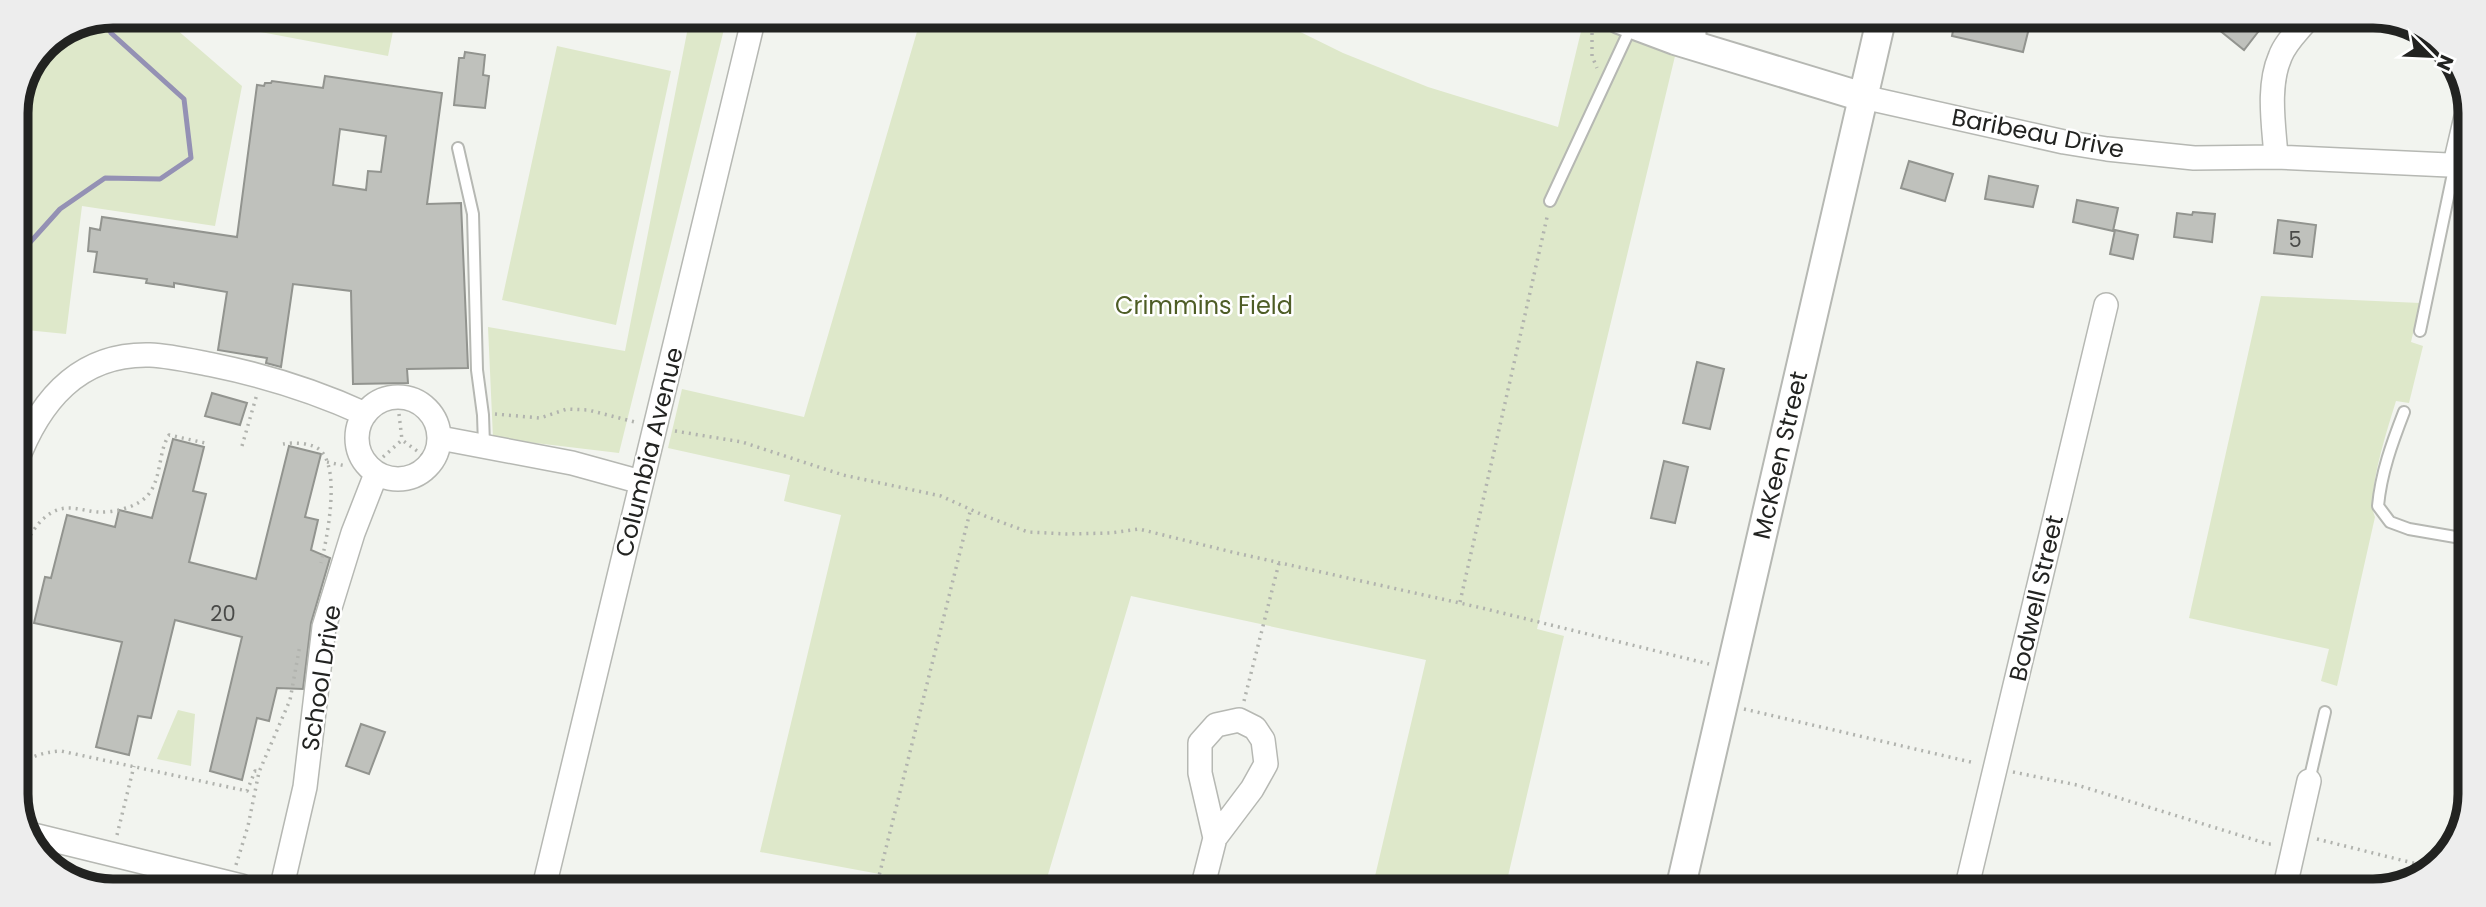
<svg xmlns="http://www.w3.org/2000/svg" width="2486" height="907" viewBox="0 0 2486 907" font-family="Poppins,sans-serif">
<rect width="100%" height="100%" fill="#f2f4ef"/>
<path fill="#dee8ca" d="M113 16H161L242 86 215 226 82 206 66 334 16 329V107L45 44Z
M242 16H396L388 56 239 28Z
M690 17H727L619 453 493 438 488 327 625 351Z
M921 18H1272L1343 53 1428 87 1558 127 1584 19 1676 52 1537 629 1564 636 1505 889H1372L1426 660 1131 596 1044 888H955L760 852 841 515 784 501 790 475 668 448 682 389 804 417Z
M557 46 671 71 616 325 502 300Z
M2261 296 2420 303 2411 342 2423 346 2409 403 2396 401C2389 424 2365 497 2375 517L2337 686 2321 681 2329 649 2189 618Z
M178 710 195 714 191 766 157 759Z"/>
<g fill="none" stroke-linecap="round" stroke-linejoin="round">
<path stroke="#9491b4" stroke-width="5" d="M16 258 60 209 105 178 160 179 191 158 184 99 111 33 104 19"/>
</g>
<path fill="#bfc1bc" stroke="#92948f" stroke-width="2" fill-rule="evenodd" d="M1955 20H2031L2023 52 1952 36Z
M2208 21H2244L2258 32 2244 50Z
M465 52 485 55 483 75 489 76 485 108 454 105 459 58H464Z
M325 76 442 93 427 204 461 203 468 368 407 369 408 383 353 384 351 291 293 284 281 367 266 363 267 358 218 350 227 292 174 283V287L146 283 147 279 94 272 97 252 88 251 90 228 100 230 102 217 237 237 257 85 264 86 265 83H271L272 81 323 88ZM340 129 386 136 381 172 368 171 366 190 333 185Z
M1909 161 1953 174 1945 201 1901 188Z
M1989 176 2038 186 2033 207 1985 199Z
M2077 200 2118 208 2113 231 2073 222Z
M2193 212 2215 214 2212 242 2174 237 2177 213 2192 215Z
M2278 220 2316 225 2312 257 2274 253Z
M2115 230 2138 235 2133 259 2110 254Z
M1697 362 1724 369 1710 429 1683 423Z
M212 393 247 403 240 425 205 416Z
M173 439 204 447 193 491 206 494 189 562 256 579 289 446 321 454 305 517 318 520 311 550 330 558 311 623 303 689 277 688 269 721 257 718 242 780 210 771 242 637 175 620 151 718 138 716 129 755 96 747 122 642 34 623 45 577 51 578 67 515 115 527 119 510 152 518Z
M1664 461 1688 467 1675 523 1651 518Z
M361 724 385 732 369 774 346 766Z"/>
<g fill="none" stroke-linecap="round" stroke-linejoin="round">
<defs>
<path id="service" d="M1700 45 1701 19
M458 148 473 214 477 370 483 415 484 445
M1550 201 1632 25
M2420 331 2455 164
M2404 412C2392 443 2381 473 2378 506L2390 522 2409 529 2467 539
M2309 781 2325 712"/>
<path id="minor" d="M1863 97 2064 142 2107 149 2194 158 2276 157 2470 166
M2276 157C2274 126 2267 87 2280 57 2285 43 2297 32 2306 21
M2455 164 2469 104
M357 438a41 41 0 1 1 82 0a41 41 0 1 1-82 0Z
M440 438 572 463 641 482
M16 463C39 402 78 353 150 355 171 356 192 361 213 365 267 376 315 391 365 414
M29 834 241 886
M282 886 305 787 324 627 353 533 376 474
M544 887 754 17
M1202 889 1215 838 1252 789 1266 764 1263 740 1255 728 1239 720 1216 725 1200 743V773L1215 838
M1966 890 2106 305
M2284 891 2309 781"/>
<path id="tertiary" d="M1619 19 1675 40 1863 97
M1680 890 1881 20"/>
</defs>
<use href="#service" stroke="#b6b8b3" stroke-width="14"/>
<use href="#minor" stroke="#b6b8b3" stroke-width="26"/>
<use href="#tertiary" stroke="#b6b8b3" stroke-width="32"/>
<path stroke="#b1b3ae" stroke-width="3.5" stroke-dasharray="2 5" stroke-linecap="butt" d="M1592 26V56L1597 68
M399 414 402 440
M495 414 540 418 567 409 588 410 635 422
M675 431 742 442 843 475 941 496 985 516 1028 532 1066 534 1110 533 1139 529 1236 553 1482 608 1709 664
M283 444C294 442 312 443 320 450 341 469 327 539 321 563
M242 446 257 394
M383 457 402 440 424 456
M327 462 346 466
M16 559C27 543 34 523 51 513 67 503 82 511 98 512 113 513 138 507 148 495 162 478 158 452 169 435L205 443
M1460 602 1548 213
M1244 701 1279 563
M1744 709 1975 763
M16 766C30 757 43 752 61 751L247 791 255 771 259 772
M2013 772 2077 785 2268 844H2275
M117 835 134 766
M2317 839 2433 868
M236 865 248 826 259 772 290 700 300 645
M876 888 971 508"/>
<use href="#service" stroke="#fff" stroke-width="10"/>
<use href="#minor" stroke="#fff" stroke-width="23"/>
<use href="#tertiary" stroke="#fff" stroke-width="28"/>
</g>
<g text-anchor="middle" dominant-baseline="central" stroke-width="5" stroke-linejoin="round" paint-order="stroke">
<g font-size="21" fill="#494a48">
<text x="2295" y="239">5</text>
<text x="223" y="613">20</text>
</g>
<g font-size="24" fill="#222321" stroke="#fff">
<text transform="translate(2038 133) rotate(11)">Baribeau Drive</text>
<text transform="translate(649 452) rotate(-76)">Columbia Avenue</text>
<text transform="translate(1780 455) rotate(-77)">McKeen Street</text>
<text transform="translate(2036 598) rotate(-77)">Bodwell Street</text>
<text transform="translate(321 678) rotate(-81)">School Drive</text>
</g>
<g font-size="24" fill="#4e5d26" stroke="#fff">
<text x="1204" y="305">Crimmins Field</text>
</g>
</g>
<path d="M0 0H2486V907H0ZM113 28H2373A85 85 0 0 1 2458 113V794A85 85 0 0 1 2373 879H113A85 85 0 0 1 28 794V113A85 85 0 0 1 113 28Z" fill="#ededed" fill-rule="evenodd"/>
<path fill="none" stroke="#222321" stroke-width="9" d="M113 28H2373A85 85 0 0 1 2458 113V794A85 85 0 0 1 2373 879H113A85 85 0 0 1 28 794V113A85 85 0 0 1 113 28Z"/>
<g transform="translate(2430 56) rotate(114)" stroke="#ffffff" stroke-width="5" paint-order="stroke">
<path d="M0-5L12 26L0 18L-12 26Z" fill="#222321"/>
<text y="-10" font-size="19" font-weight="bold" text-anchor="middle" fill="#222321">N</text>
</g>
</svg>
